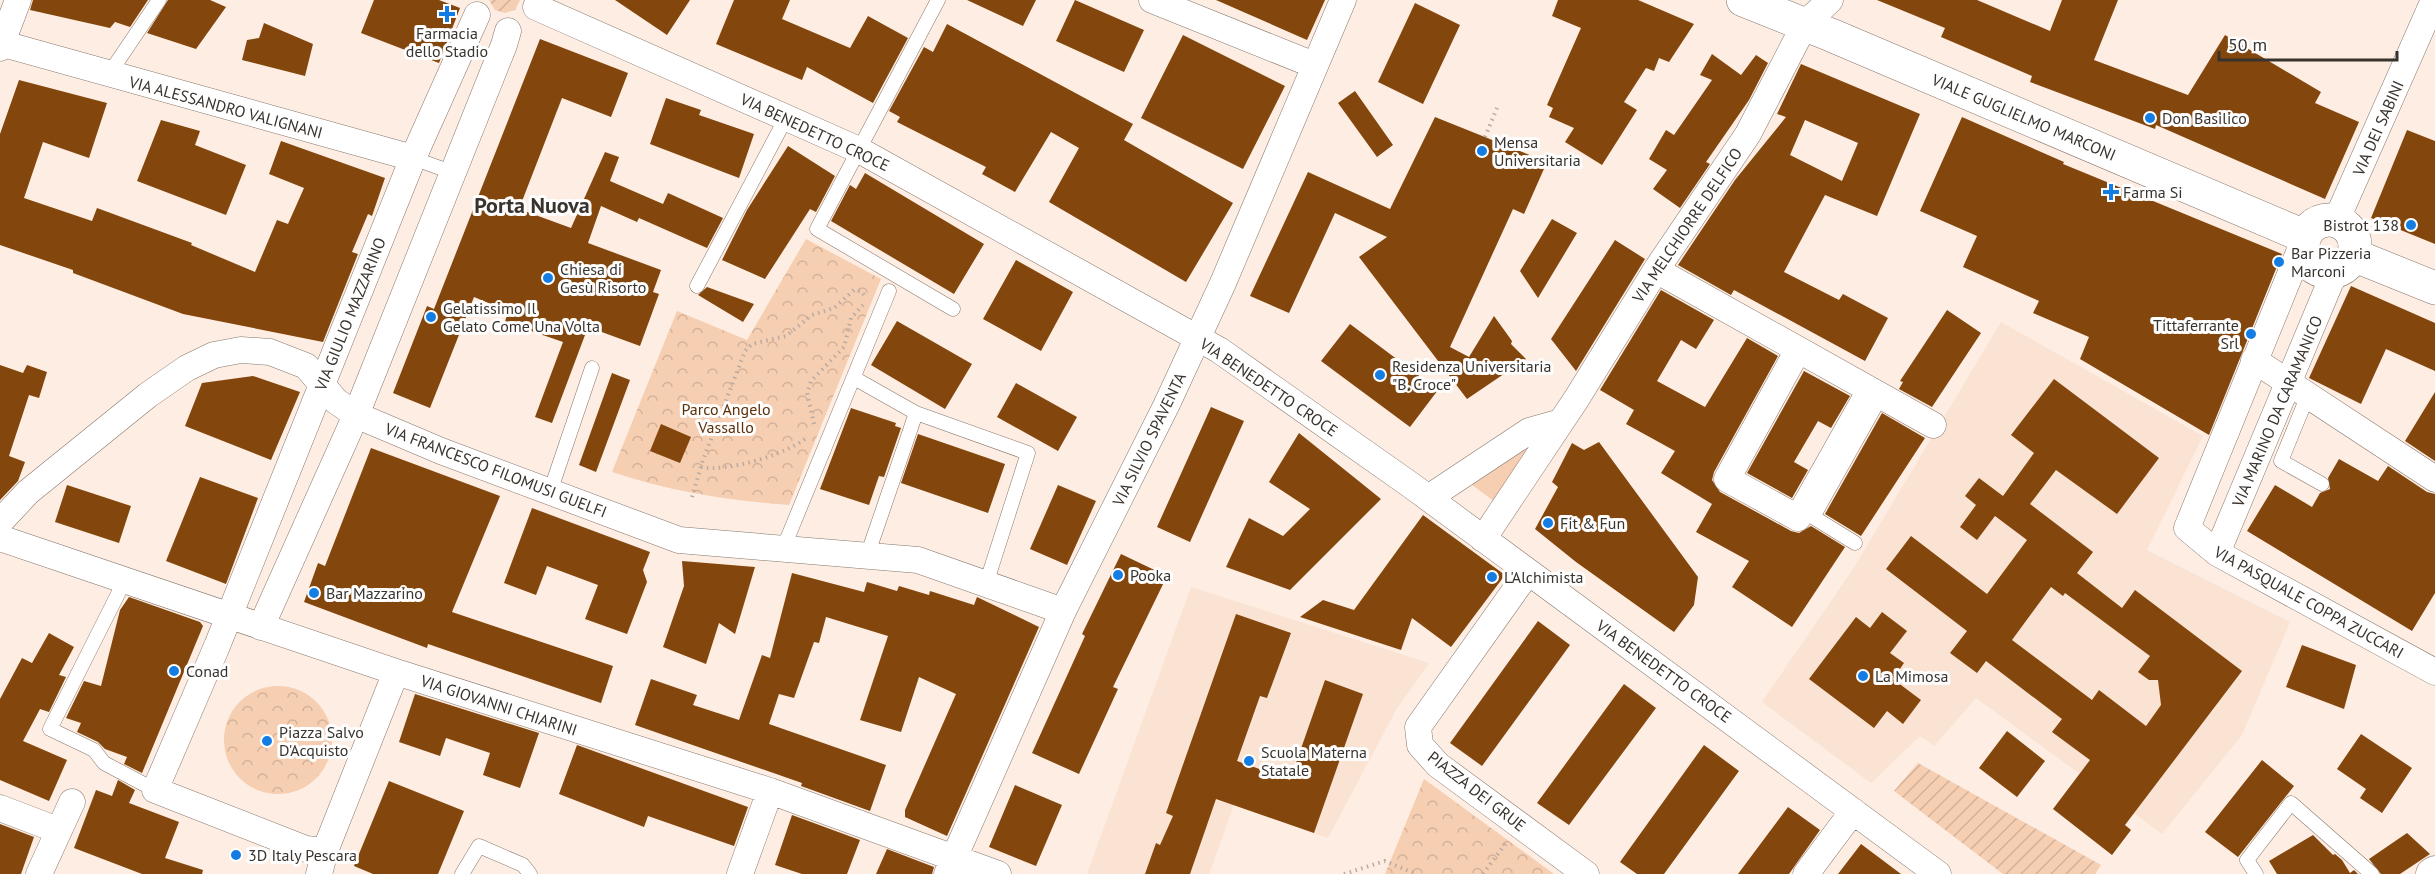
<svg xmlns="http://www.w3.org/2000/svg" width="2435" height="874" viewBox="0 0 2435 874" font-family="'PT Sans',sans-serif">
<defs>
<pattern id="park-crowns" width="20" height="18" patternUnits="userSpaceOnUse" patternTransform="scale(1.5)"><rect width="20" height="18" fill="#f6ceb1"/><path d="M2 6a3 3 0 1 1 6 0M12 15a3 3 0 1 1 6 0" fill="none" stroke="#d4b199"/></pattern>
<pattern id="garden-furrows" width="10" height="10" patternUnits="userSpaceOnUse" patternTransform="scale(1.5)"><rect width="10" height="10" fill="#f6ceb1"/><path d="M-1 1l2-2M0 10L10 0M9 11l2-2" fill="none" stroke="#d4b199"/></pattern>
</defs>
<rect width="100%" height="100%" fill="#feede2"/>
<path fill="#fae3d2" d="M2001 322 2203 436 2147 550 2290 622 2242 735 2162 834 1976 698 1934 746 1920 736 1871 783 1762 702 1853 569Z
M1191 587 1429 663 1396 710 1328 838 1234 805 1209 874H1087Z"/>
<path fill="#f6ceb1" d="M1533 442 1495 502 1471 484Z"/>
<path fill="url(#park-crowns)" d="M806 239 881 279 789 505C725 500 673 492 612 472L677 311 747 340Z
M224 740a54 54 0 1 1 108 0a54 54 0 1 1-108 0Z
M1424 779 1554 874H1385Z"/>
<path fill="url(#garden-furrows)" d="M489 0H520L515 10 505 13 495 10Z
M1918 763 2101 865 2095 874H2003L1894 791Z"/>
<path fill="#83460c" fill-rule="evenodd" d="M33 0H148L130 27 115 22 110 28 30 10Z
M168 0H210L226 7 196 49 147 33Z
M374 0H439L460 8 439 63 361 33Z
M615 0H690L667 35Z
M734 0H790L782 19 850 48 868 16 908 38 873 103 807 67 802 80 716 44Z
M967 0H1036L1023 26Z
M1075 0 1144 30 1124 72 1056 41Z
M1216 0H1325L1307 40Z
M1558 0H1638L1694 24 1669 62 1659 58 1654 71 1646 68 1624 102 1637 110 1602 165 1565 142 1574 128 1549 117 1553 108 1547 105 1581 28 1552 16Z
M1877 0H1977L2050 31 2062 0H2118L2094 60 2188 95 2225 35 2321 92 2315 103 2359 122 2325 199 2156 125 2155 129 2030 82 2032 76 1941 37 1945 28Z
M1415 3 1460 25 1423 104 1378 82Z
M264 23 313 44 305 76 242 60 247 40 259 38Z
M947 24 1133 124 1124 140 1233 203 1186 282 1049 202 1079 148 1051 132 1015 192 982 174 986 167 897 122 900 117 889 111 924 47 933 52Z
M1183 35 1285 86 1243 169 1141 118Z
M540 39 628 73 611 117 562 98 519 209 571 228 605 152 619 157 610 181 663 204 668 193 723 218 707 248 639 218 637 222 601 206 588 243 661 270 653 292 659 294 640 346 588 327 552 423 535 417 563 342 505 322 508 311 474 297 430 408 393 393 427 306 434 309Z
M1712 54 1741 75 1756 55 1768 63 1749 100 1706 162 1710 164 1680 208 1653 189 1667 170 1649 159 1666 130 1674 135 1712 80 1700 75Z
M1801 64 1920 114 1877 216 1825 195 1784 272 1839 300 1843 294 1888 318 1865 361 1734 290 1731 295 1678 265 1735 180 1786 117 1777 114ZM1805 120 1858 143 1842 181 1790 155Z
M19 80 107 103 89 158 43 142 24 198 92 221 97 208 192 243 191 245 255 272 277 220 288 224 304 188 269 174 281 141 385 178 372 216 368 214 352 252 358 254 323 342 183 314 73 273V270L0 245V134Z
M1355 91 1393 145 1377 157 1338 103Z
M666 98 701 110 699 115 754 134 739 178 650 144Z
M1435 117 1547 162 1524 214 1513 209 1450 347 1469 357 1494 316 1512 341 1511 344 1526 359 1467 399 1359 257 1387 237 1335 213 1289 313 1250 296 1308 172 1390 209Z
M1962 117 2064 162 2063 164 2282 254 2209 435 2080 359 2089 337 2033 313 2039 301 1963 267 1977 236 1920 211Z
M161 120 200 131 195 145 246 165 226 215 137 181Z
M2407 130 2435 141V244L2371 218Z
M788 146 835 176 816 212 810 209 765 279 722 260 747 210Z
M865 173 984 244 954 294 831 221 850 185 856 189Z
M1552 219 1577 233 1538 298 1520 271Z
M1615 240 1645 259 1576 371 1551 339Z
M1016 260 1073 292 1041 351 983 319Z
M2351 286 2435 323V371L2386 349 2361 404 2309 378Z
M707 287 754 304 743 322 698 295Z
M1661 290 1714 320 1696 349 1681 340 1657 381 1705 407 1747 338 1778 356 1714 472 1712 480 1720 492 1791 531 1799 533 1811 526 1845 547 1792 627 1732 587 1749 561 1696 532 1712 504 1661 473 1675 451 1626 424 1634 410 1600 390Z
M1947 310 1981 333 1932 407 1899 389 1903 382 1900 381Z
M897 321 972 364 945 409 871 365Z
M1350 324 1438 390 1410 427 1321 361Z
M0 365 23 373 27 365 47 372 39 398 29 395 9 456 25 462 18 481 0 500Z
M1804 371 1850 396 1831 428 1818 421 1794 462 1808 470 1792 498 1747 473Z
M612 373 630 380 596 472 579 465Z
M253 376 300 392 271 460 185 426 202 383Z
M2054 379 2159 458 2117 514 2056 470 2030 504 2093 552 2077 573 2122 608 2135 590 2242 671 2125 825 2131 830 2112 855 2053 809 2090 760 2052 732 2062 719 1986 661 1977 673 1950 653 1967 631 1886 569 1911 536 1987 594 2027 540 1995 516 1977 540 1960 527 1976 505 1965 496 1979 478 2003 496 2034 453 2011 435ZM2051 587 2063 596 2065 593 2150 656 2138 672 2149 680H2158L2161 705 2146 726 2099 690 2092 700 2012 640Z
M1016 383 1077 417 1058 451 997 417Z
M2435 392V461L2405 441Z
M1211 407 1244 421 1190 542 1157 527Z
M851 408 896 423 895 426 901 428 884 477 879 476 869 505 820 489Z
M1882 413 1925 438 1861 536 1825 514Z
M661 424 691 437 680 463 650 451Z
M1299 433 1381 499 1290 590 1226 567 1249 518 1283 536 1310 509 1269 482Z
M918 434 1005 464 988 513 901 483Z
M1599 442 1698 577 1694 605 1674 632 1576 562 1535 529 1558 487 1552 482 1572 443 1584 450Z
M371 448 500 496 452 612 613 666 601 703 428 644 427 648 304 602 318 563 325 566Z
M2339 459 2378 481 2388 466 2427 492 2435 494V593L2412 631 2247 531 2275 485 2312 507 2320 493 2330 489 2328 478Z
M200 477 258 498 226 584 166 561Z
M67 485 131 506 119 543 55 522Z
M1058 485 1096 501 1067 565 1030 549Z
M532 508 650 552 643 570 647 582 627 634 585 619 598 585 547 566 536 595 504 583Z
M1423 515 1505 575 1451 647 1412 618 1401 650 1300 617 1323 600 1354 610Z
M1121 554 1167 576 1113 687 1118 689 1079 774 1032 753 1085 636 1082 634Z
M682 561 755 567 735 634 719 623 706 664 663 647 684 586Z
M792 573 864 592 867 582 897 591 899 586 929 595 930 591 974 605 977 597 1039 627 947 836 905 817V810L956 694 919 677 901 732 860 720 888 636 826 617 819 643 814 642 794 698 779 694 769 724 886 765 870 811 801 786 802 783 635 725 651 679 697 695 693 705 739 720 762 655 770 658Z
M129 597 200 622 203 626 142 773 124 764 127 757 105 749 98 742 77 732 81 723 66 718 84 681 101 686 120 610Z
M1882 612 1907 631 1890 653 1904 663 1893 679 1921 700 1903 724 1887 711 1874 728 1809 679 1856 617 1870 628Z
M1236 614 1291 633 1267 698 1260 696 1237 761 1290 780 1325 680 1363 694 1314 833 1216 799 1190 874H1145L1156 843 1160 845 1173 816 1166 813Z
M1538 621 1570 645 1482 766 1450 743Z
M49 633 74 647 59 675 66 677 49 712 40 709 23 741 67 760 49 801 0 780V699L22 658 32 663Z
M2302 645 2356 665 2344 709 2286 687Z
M1624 684 1656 708 1569 825 1537 803Z
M415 694 539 733 520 788 483 775 490 753 446 738 440 756 399 742Z
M2007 731 2045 761 2017 797 1979 768Z
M2361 734 2412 768 2382 813 2360 798 2366 789 2337 769Z
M577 745 748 807 734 846 648 816 644 827 559 794Z
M1704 745 1739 771 1664 874H1637L1620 862Z
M2262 760 2294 786 2238 857 2205 832Z
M118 780 135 790 129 803 179 822 165 858 203 870 202 874H142L74 848 96 790 112 796Z
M389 781 464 811 438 874H373L354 866Z
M1015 785 1062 805 1036 866 989 847Z
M1788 807 1820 830 1789 874H1738Z
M792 815 860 840 847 874H802L775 865Z
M0 824 34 837 21 874H0Z
M2407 833 2430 854 2400 874H2381L2369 859Z
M2313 835 2333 855 2335 854 2342 860 2350 873 2354 870 2358 874H2277L2269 861Z
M1861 844 1901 874H1838Z
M887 849 934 867 932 874H876Z"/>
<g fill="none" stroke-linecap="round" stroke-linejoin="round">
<defs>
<path id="service" d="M938 0 817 229 953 309
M109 74 159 0
M413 158 451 172
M697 286 786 118
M854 378 916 413 867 556
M2308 395 2281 461 2322 484
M916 413 1028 453 986 584
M550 492 592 368
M1855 543 1813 517 1881 396
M783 549 889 291
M124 582 50 729 94 750 104 763 155 790
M462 874 479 846 523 865 530 874
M2256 874 2247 860 2291 803 2372 874"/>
<path id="minor" d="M1152 0 1314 65
M536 7 859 150 1219 350 1412 486 1938 874
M0 43 413 158
M0 48 18 0
M2333 220 2337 219 2434 0
M2302 245 2187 528 2217 553 2435 672
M1656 270 1933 425
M1798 350 1727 479 1798 518 1870 390
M2254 360 2435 479
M1428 498 1529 431 1561 422
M0 522 28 492 148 395 187 368 214 355 241 350 270 352 306 366 336 401 356 415 441 451 679 540 918 560 1063 611
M0 538 396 672 770 791 998 874
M1483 539 1577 398 1656 270 1748 134 1805 24 1830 0
M2217 553 2330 283 2338 270
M1528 572 1418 727 1420 745 1438 765 1586 874
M261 627 356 415 504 45 508 31
M0 808 47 826
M325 851 306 849 155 790 217 646 413 158 477 15
M39 874 72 802
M319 874 325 851 396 672
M740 874 770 791
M947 874 1063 611 1166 406 1223 283 1343 0
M1806 874 1853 811"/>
<path id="tertiary" d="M2432 874 2435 872"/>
<path id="secondary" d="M1743 0 1831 35 2304 236
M2303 246a26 26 0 1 1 52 0a26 26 0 1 1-52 0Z
M2353 255 2435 288"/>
</defs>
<use href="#service" stroke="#86776d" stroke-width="15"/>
<use href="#minor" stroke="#86776d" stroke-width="27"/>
<use href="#tertiary" stroke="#86776d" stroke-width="33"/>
<use href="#secondary" stroke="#86776d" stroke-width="34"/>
<path stroke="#b9aba3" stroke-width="4" stroke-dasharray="1.5 4.5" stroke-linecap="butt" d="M1485 137 1497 108
M814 424 807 393 811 381 844 347 851 318 863 305
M701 467C724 473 789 454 807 437
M692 497 703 460 745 351 752 344 786 336 812 315 834 308 854 290 861 291 866 297
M1344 874 1385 861 1416 874
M1483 874 1506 843"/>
<use href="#service" stroke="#fff" stroke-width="14"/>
<use href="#minor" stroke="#fff" stroke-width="26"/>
<use href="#tertiary" stroke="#fff" stroke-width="32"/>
<use href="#secondary" stroke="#fff" stroke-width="33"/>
</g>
<g fill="#137de4" stroke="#fefefe" stroke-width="2">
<path d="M444 5h6v6h6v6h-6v6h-6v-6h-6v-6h6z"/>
<circle cx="2150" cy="118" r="6"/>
<circle cx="1482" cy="151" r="6"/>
<path d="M2108 183h6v6h6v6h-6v6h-6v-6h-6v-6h6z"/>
<circle cx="2411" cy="225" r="6"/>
<circle cx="2279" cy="262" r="6"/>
<circle cx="548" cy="278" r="6"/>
<circle cx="431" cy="317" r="6"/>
<circle cx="2251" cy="334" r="6"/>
<circle cx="1380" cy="375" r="6"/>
<circle cx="1548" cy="523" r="6"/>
<circle cx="1118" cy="575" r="6"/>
<circle cx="1492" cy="577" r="6"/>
<circle cx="314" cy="593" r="6"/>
<circle cx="174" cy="671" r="6"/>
<circle cx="1863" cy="676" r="6"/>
<circle cx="267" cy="741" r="6"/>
<circle cx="1249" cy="761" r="6"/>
<circle cx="236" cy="855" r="6"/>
</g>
<g text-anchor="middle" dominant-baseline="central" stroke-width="6" stroke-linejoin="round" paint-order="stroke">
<g font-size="16" fill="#39332e" stroke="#fefefe" text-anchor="start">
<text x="447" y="33" text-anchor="middle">Farmacia<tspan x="447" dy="18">dello Stadio</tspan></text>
<text x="2162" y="118">Don Basilico</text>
<text x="1494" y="142">Mensa<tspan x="1494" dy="18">Universitaria</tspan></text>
<text x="2123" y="192">Farma Si</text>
<text x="2399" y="225" text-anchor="end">Bistrot 138</text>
<text x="2291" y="253">Bar Pizzeria<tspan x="2291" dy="18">Marconi</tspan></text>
<text x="560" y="269">Chiesa di<tspan x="560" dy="18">Gesù Risorto</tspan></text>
<text x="443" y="308">Gelatissimo Il<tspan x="443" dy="18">Gelato Come Una Volta</tspan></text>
<text x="2239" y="325" text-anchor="end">Tittaferrante<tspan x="2239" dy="18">Srl</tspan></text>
<text x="1392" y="366">Residenza Universitaria<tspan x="1392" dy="18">"B. Croce"</tspan></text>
<text x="1560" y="523">Fit &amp; Fun</text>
<text x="1130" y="575">Pooka</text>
<text x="1504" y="577">L'Alchimista</text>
<text x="326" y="593">Bar Mazzarino</text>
<text x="186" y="671">Conad</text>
<text x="1875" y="676">La Mimosa</text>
<text x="279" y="732">Piazza Salvo<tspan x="279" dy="18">D'Acquisto</tspan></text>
<text x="1261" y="752">Scuola Materna<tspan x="1261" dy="18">Statale</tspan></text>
<text x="248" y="855">3D Italy Pescara</text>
</g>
<g font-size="16" fill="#39332e" stroke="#fefefe">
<text transform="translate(226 107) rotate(15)">VIA ALESSANDRO VALIGNANI</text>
<text transform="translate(2024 117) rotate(23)">VIALE GUGLIELMO MARCONI</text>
<text transform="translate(2378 128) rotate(-66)">VIA DEI SABINI</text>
<text transform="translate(815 132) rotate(25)">VIA BENEDETTO CROCE</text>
<text transform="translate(1687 225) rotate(-56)">VIA MELCHIORRE DELFICO</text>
<text transform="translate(350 314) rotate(-68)">VIA GIULIO MAZZARINO</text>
<text transform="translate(1269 387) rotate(34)">VIA BENEDETTO CROCE</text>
<text transform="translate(2277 411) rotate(-67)">VIA MARINO DA CARAMANICO</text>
<text transform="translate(1149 439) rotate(-64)">VIA SILVIO SPAVENTA</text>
<text transform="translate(496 470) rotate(21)">VIA FRANCESCO FILOMUSI GUELFI</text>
<text transform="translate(2309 602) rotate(29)">VIA PASQUALE COPPA ZUCCARI</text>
<text transform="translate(1664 671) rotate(36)">VIA BENEDETTO CROCE</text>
<text transform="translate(499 705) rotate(18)">VIA GIOVANNI CHIARINI</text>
<text transform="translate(1477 791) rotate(38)">PIAZZA DEI GRUE</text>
</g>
<g font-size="16" fill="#5c2f07" stroke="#fefefe">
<text x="726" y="409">Parco Angelo<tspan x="726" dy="18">Vassallo</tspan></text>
</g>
<g font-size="22" font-weight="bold" fill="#39332e" stroke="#fefefe">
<text x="532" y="205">Porta Nuova</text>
</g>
</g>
<path d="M2219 51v9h178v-9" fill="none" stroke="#39332e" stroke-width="3"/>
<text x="2228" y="51" font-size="18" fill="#39332e" stroke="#fefefe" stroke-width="4.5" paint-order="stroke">50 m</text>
</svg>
